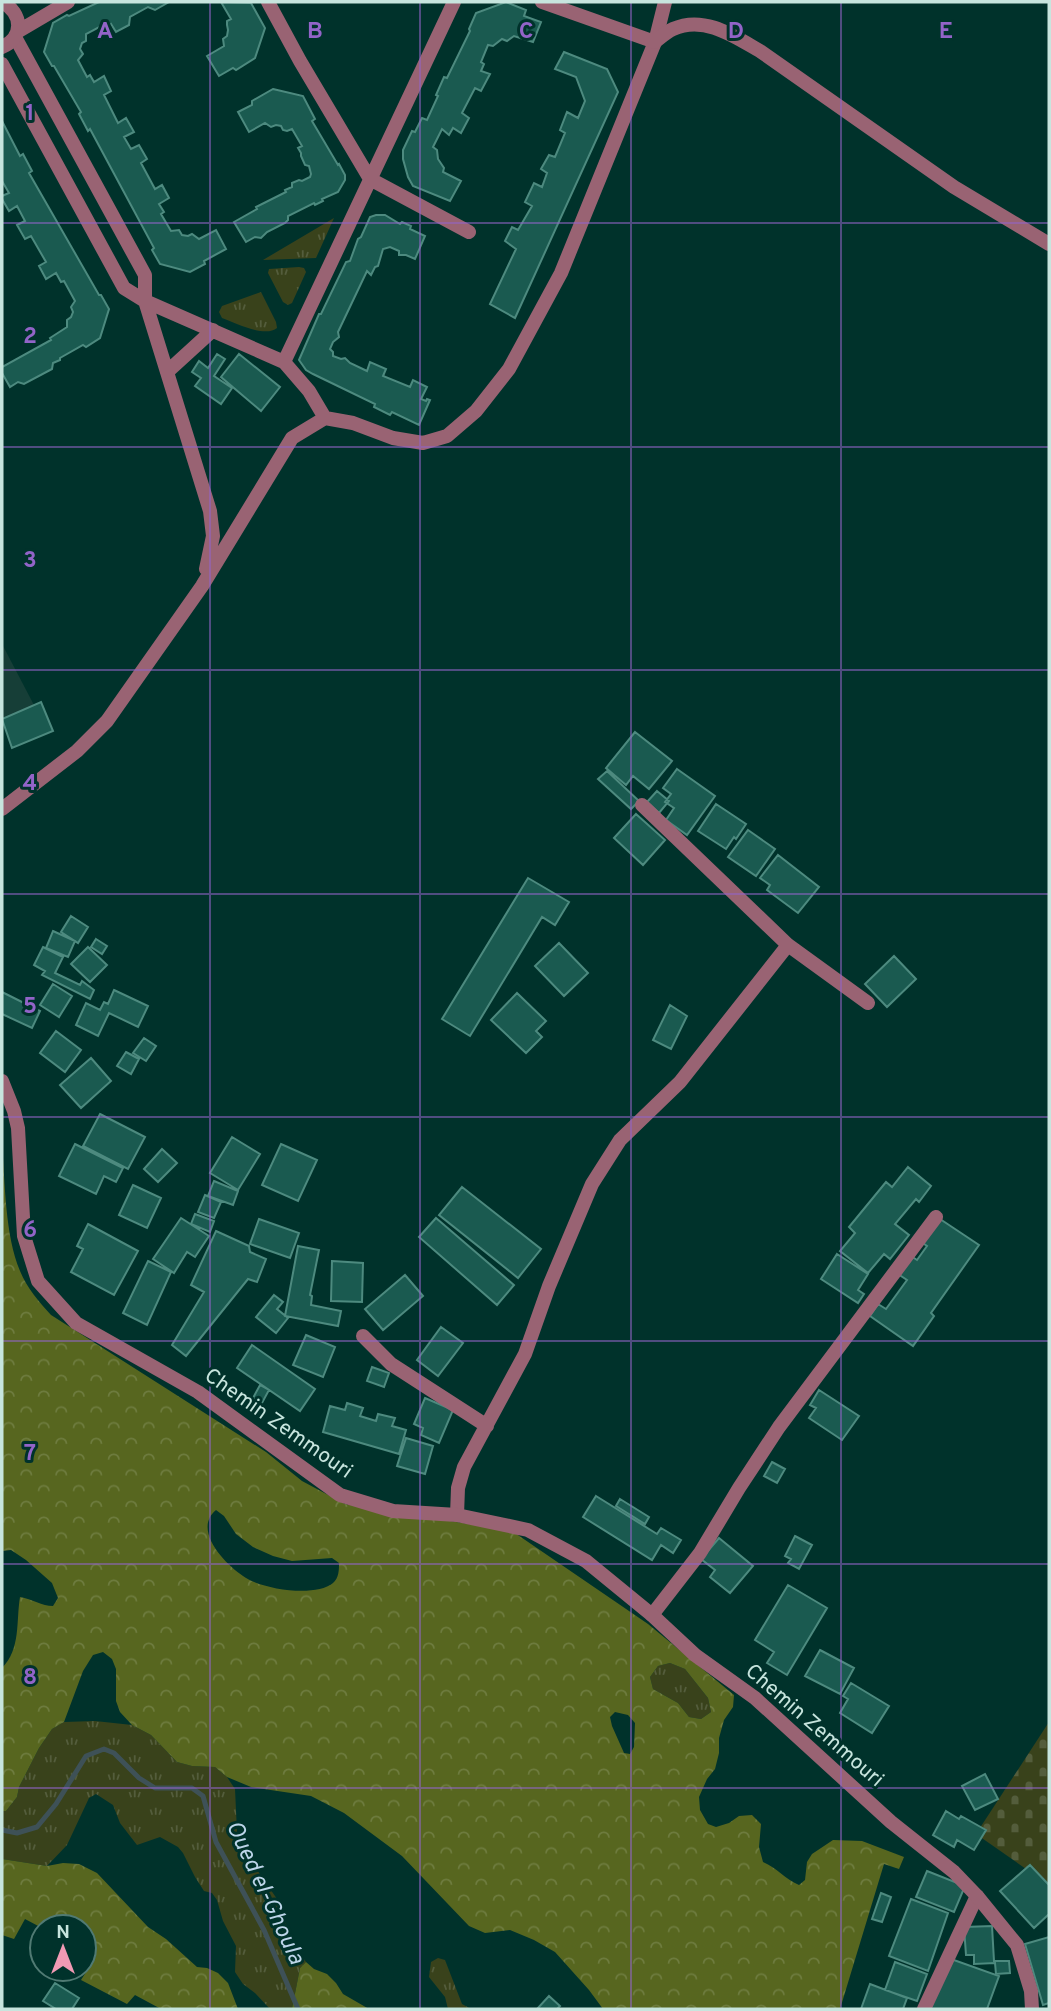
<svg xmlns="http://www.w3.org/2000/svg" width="1051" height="2011" viewBox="0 0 1051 2011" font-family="Overpass,sans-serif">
<defs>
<pattern id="grass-tufts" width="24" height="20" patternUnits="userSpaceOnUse" patternTransform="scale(1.75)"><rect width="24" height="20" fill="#39421b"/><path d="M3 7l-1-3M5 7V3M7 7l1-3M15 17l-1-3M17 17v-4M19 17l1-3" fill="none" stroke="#545d3c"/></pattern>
<pattern id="forest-crowns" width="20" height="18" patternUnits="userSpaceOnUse" patternTransform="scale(1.75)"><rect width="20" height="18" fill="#57661f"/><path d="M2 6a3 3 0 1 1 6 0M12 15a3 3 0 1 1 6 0" fill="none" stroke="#6e7c3f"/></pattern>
<pattern id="cemetery-stones" width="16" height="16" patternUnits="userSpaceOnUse" patternTransform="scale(1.75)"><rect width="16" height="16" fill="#39421b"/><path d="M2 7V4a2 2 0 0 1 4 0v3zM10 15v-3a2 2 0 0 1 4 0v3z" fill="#545d3c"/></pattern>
</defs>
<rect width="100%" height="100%" fill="#00322b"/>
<path fill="#163e37" d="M2 644 35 707 2 723Z"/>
<path fill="url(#grass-tufts)" d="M334 218 316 258 263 260Z
M299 267 304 268 306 272 292 303 288 305 283 302 268 273 269 269Z
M261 292 276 322 277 328C265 338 236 323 222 318L219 312 222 306Z
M670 1663 685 1669 708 1698 711 1712 701 1719 689 1717 678 1703 653 1689 650 1677 658 1666Z
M95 1721 132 1725 151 1735 177 1762 192 1766 215 1767 227 1777 235 1789 237 1832 240 1845 277 1899 292 1940 306 1962 300 1968 292 2009H270L255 1993 243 1984 235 1972 236 1946 223 1921 217 1900 212 1893 204 1891 195 1877 183 1853 178 1847 160 1837 137 1845 120 1823 113 1805 96 1794 89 1798 67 1845 47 1866 2 1859V1811H6L17 1797 19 1787 39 1748 52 1729 64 1722Z
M438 1958 445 1960 462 2004 471 2009H448L445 1997 429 1977 431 1962Z"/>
<path fill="url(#forest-crowns)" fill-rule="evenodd" d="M2 1143C5 1183 5 1235 20 1271 27 1288 39 1302 51 1315L266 1452 302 1481 345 1504 512 1531 648 1624 734 1695 733 1707 724 1720 719 1738V1753L715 1769 707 1779 699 1797 700 1810 708 1824 716 1827 729 1823 739 1816 752 1815 761 1824 759 1847 763 1862C777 1868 785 1879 799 1885L805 1880 807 1862 812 1854 833 1840 862 1841 904 1857 899 1869 884 1864 840 2009H603L589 1990 555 1952 534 1940 510 1930 485 1933 469 1926 402 1856 344 1813 311 1796 251 1787 227 1777 215 1767 192 1766 177 1762 151 1735 132 1725 120 1712 116 1701V1669L112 1659 103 1652 93 1655 83 1671 64 1722 52 1729 39 1748 19 1787 17 1797 6 1811H2V1668C21 1649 16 1621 20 1597 32 1599 42 1606 53 1606L58 1598 52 1583 26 1560 11 1550 2 1551ZM216 1510 224 1516 236 1534 253 1547 273 1556 292 1561 332 1558 339 1563C339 1570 339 1578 333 1583 315 1598 260 1589 243 1576 225 1564 192 1530 216 1510ZM670 1663 685 1669 708 1698 711 1712 701 1719 689 1717 678 1703 653 1689 650 1677 658 1666ZM615 1712 628 1715 635 1723 634 1747 630 1754 624 1753 612 1726 610 1717Z
M2 1859 47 1866 63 1863 79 1864 97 1873 148 1927 166 1939 197 1967 207 1968 218 1973 228 1983 238 2009H161L135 1995 127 2004 81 1980 96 1956 84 1950V1927L42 1928 25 1919 14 1939 2 1935Z
M306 1962 314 1969 327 1974 336 1983 343 1994 369 2009H292L300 1968Z"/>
<path fill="url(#cemetery-stones)" d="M1049 1722V1885L976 1834Z"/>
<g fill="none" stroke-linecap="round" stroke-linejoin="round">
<path stroke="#3e5157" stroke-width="5" d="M2 1830 17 1833 37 1827 56 1804 86 1756 104 1749 114 1753 139 1778 155 1788H192L203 1796 216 1842 264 1930 298 2009"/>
</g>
<path fill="#1a5a50" stroke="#4d8a7f" stroke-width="2" d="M99 2H169L155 10 148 7 130 17 129 25 116 32 111 24 105 28 103 25 86 34V41L82 43 80 49 83 54 78 60 87 77 90 75 94 82 104 76 111 91 104 95 118 123 126 118 134 132 124 137 131 149 139 145 147 159 141 163 155 189 162 185 169 198 159 204 164 212 161 214 171 231 179 230 182 235 188 236 192 234 199 239 216 230 226 249 204 261 205 264 190 272 160 264 152 250 154 248 90 129 88 131 79 114 81 112 54 66H52L44 52 53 23 67 15 69 16Z
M221 2 251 3 265 28 255 58 236 70 233 68 219 76 207 56 224 46 223 39 227 36 228 30 227 25V21L231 19Z
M506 2 526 10 524 16 541 22 533 42 514 36 507 41 502 39 493 46 488 45 481 62 484 64 481 71 490 74 481 91 475 88 462 113 469 118 461 133 453 128 449 135 442 129 433 147 437 150 438 159 444 168 443 172 461 181 450 201 413 186 408 177 403 159V150L412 131 415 132 422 118 427 120 438 96 436 95 444 77 447 78 470 31 469 29 476 13Z
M564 52 607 69 618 92 515 318 490 304 516 249 505 241 512 227 518 230 532 206 525 202 534 183 542 187 547 173 541 169 549 155 555 157 565 133 560 130 567 112 578 118 585 101 576 77 555 69Z
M273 89 303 96 315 119 312 121 338 165 339 164 345 175V180L338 192 322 199 323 201 315 205 314 203 288 216V220L285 223 267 232 261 238 255 237 246 242 234 222 257 209 256 207 286 192 285 190 292 187V183L299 180 302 181 310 177 311 174 309 166 305 165 301 156V153L298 148 302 146 292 129 287 131 283 130 281 126 276 125 271 127 265 123 249 132 238 112 252 105V101Z
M2 121 20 156 23 154 32 171 29 173 99 295H101L109 309 100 338 86 347 83 345 60 358V360L53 363 52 369 24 384 18 382 10 387 2 373V367L51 340 50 338 67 327V320L71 317 73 312 71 307 75 301 64 281 61 282 56 273 46 279 39 266 46 262 31 236 25 239 17 225 25 221 17 206 9 211 2 199V196L9 193 2 181Z
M376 215H385L400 224 402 222 411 226 410 229 425 236 415 259 406 255H399V251L390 247 383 249 378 266 375 267 371 275 367 271 338 332 339 337 333 342 330 349 333 352V356L341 359 345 358 350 363 367 371 370 362 386 369 383 376 410 387 413 380 427 387 421 399 426 401 427 399 430 400 419 425 392 412 390 415 374 407 375 404 313 374 306 370 299 360 319 314H321L346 262 350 261 358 239 361 237 370 217Z
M217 354 225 359 214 376 232 388 221 404 195 386 201 378 192 372 199 361 208 368Z
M239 354 280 387 261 411 221 377Z
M41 702 53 731 12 748 2 719Z
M635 732 672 761 649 789 633 776 626 785 606 768Z
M677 769 715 796 687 835 666 820 674 808 665 802 671 794 663 788Z
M607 771 639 801 631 809 598 779Z
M657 791 669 801 659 813 647 802Z
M716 804 746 824 736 839 734 837 726 849 698 831Z
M636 814 665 840 643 865 614 838Z
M748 830 775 849 756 876 728 857Z
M778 855 819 887 798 913 767 890 770 885 760 878Z
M528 878 569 902 555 925 542 917 470 1036 442 1019Z
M71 916 88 927 78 943 61 932Z
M53 931 75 941 68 957 46 948Z
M96 939 107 946 102 954 91 947Z
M559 943 588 973 564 996 535 966Z
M43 947 63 957 55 973 80 985 82 981 94 990 90 999 42 975 45 971 34 965Z
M88 947 107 965 90 982 71 964Z
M894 956 916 979 887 1007 865 984Z
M53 984 72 996 59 1017 40 1005Z
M114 990 148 1006 138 1027 109 1013 98 1036 76 1025 86 1003 100 1010 104 1002 108 1004Z
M2 992 40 1011 32 1028 2 1014Z
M517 993 546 1021 536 1031 542 1037 526 1053 491 1020Z
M670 1005 687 1016 671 1049 653 1040Z
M56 1031 81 1050 65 1072 40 1053Z
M144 1038 156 1046 146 1061 133 1053Z
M126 1052 139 1059 131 1074 117 1066Z
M91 1058 111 1081 81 1108 60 1085Z
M100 1114 145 1137 128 1169 83 1146Z
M232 1137 260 1154 238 1190 210 1173Z
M75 1144 123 1168 116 1182 104 1176 96 1194 59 1176Z
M281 1144 317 1160 298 1201 262 1185Z
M162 1149 177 1163 158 1182 144 1169Z
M908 1167 931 1186 919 1202 916 1199 895 1224 909 1235 890 1259 884 1254 868 1273 840 1251 855 1233 849 1227 886 1182 892 1187Z
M214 1181 238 1191 233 1205 208 1196Z
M133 1185 161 1198 147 1228 119 1215Z
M462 1187 541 1249 518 1278 439 1215Z
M205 1195 221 1202 214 1218 198 1212Z
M195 1214 214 1221 210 1232 191 1224Z
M937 1217 979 1245 931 1313 934 1316 913 1346 870 1316 878 1304 886 1309 907 1280 898 1274 911 1256 917 1260 927 1246 920 1241Z
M181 1218 209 1236 195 1257 187 1252 174 1273 153 1259Z
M436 1218 514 1285 497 1305 419 1237Z
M259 1219 299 1233 290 1258 250 1244Z
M88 1224 138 1251 114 1295 71 1272 83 1249 77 1246Z
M216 1231 249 1246 250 1252 266 1259 257 1282 248 1279 186 1356 172 1345 204 1292 191 1285Z
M298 1246 319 1250 310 1295 312 1296 311 1305 341 1311 338 1326 285 1316Z
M837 1254 868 1274 858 1290 864 1294 858 1303 821 1279Z
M148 1261 171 1272 147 1325 123 1313Z
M332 1261 363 1263 362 1302 331 1301Z
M405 1275 423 1296 383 1330 365 1309Z
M274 1295 283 1302 277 1309 288 1318 276 1333 256 1317Z
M441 1327 463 1343 438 1376 417 1360Z
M306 1335 335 1347 323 1377 293 1365Z
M252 1345 315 1389 300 1411 237 1368Z
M372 1367 389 1373 384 1387 367 1381Z
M260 1385 269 1390 262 1403 253 1398Z
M819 1390 859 1416 842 1440 809 1418 816 1408 810 1405Z
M425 1398 453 1410 439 1443 421 1435 423 1428 414 1424Z
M347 1403 363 1408 360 1416 376 1421 378 1414 395 1418 392 1426 406 1430 399 1454 323 1432 330 1406 345 1410Z
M406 1438 433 1446 425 1474 397 1466Z
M772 1462 785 1469 777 1483 764 1476Z
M596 1496 657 1534 661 1528 681 1540 673 1553 661 1545 652 1560 583 1517Z
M620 1499 649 1517 645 1524 616 1506Z
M795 1536 812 1545 799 1569 788 1563 791 1559 785 1556Z
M719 1538 753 1566 730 1593 710 1577 715 1570 701 1559Z
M788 1585 827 1608 787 1675 767 1663 774 1652 755 1640Z
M820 1650 854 1668 840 1694 805 1676Z
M851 1683 889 1706 872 1733 840 1713 848 1699 843 1696Z
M985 1774 998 1799 975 1810 962 1786Z
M946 1811 959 1819 961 1816 986 1830 974 1850 957 1840 954 1847 933 1835Z
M1030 1865 1049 1885V1914L1034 1928 1000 1891Z
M927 1871 965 1886 954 1912 916 1897Z
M881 1893 891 1897 882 1922 872 1919Z
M911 1899 948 1913 928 1971 889 1956Z
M992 1926 994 1961H1009L1010 1973 996 1974 995 1963 974 1964V1955H966L964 1927Z
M1049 1937V2003L1043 2005 1025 1944Z
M951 1959 999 1976 987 2009H930Z
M895 1962 927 1974 917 2001 885 1990Z
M55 1983 79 1998 72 2009H56L43 2001Z
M870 1984 907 1998 903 2009H861Z
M549 1996 560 2006 557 2009H537Z"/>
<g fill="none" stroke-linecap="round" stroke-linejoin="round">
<path stroke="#996373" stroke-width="14" d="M268 2 300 61 370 179 469 232
M15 37 145 275V301L210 511 213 536 206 569
M2 64 124 288 145 301 284 362 309 391 325 418
M284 362 454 2
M167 372 213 330
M642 805 788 945 868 1003
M2 809 77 751 107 721 202 586 292 438 325 418 353 423 393 438 423 443 447 436 476 411 509 369 561 273 655 42 665 2
M363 1336 391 1364 487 1426
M457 1515 458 1488 464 1467 525 1354 549 1286 592 1184 620 1140 680 1082 788 945
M652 1615 700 1553 739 1488 779 1427 936 1217
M924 2009 977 1896"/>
<path stroke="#996373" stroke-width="14" d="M542 2 655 42C660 38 666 32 673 29 704 15 734 36 760 51L954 187 1049 244
M17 32 68 2
M2 47C24 38 23 13 2 2
M2 1081 14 1111 18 1128 24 1236 38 1281 76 1323 198 1392 340 1495 393 1511 457 1515 528 1530 586 1561 652 1615 695 1655 755 1698 891 1822 954 1872 977 1896 1017 1945 1031 1991 1032 2009"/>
</g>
<path fill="none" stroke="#9264c8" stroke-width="2" stroke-opacity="0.55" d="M210 2V2009M420 2V2009M631 2V2009M841 2V2009M2 223H1049M2 447H1049M2 670H1049M2 894H1049M2 1117H1049M2 1341H1049M2 1564H1049M2 1788H1049"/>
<g text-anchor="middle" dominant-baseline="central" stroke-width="6" stroke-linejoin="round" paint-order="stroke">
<g font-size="21" fill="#c7e5de" stroke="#00322b">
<text transform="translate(278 1424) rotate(35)">Chemin Zemmouri</text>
<text transform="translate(814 1726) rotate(41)">Chemin Zemmouri</text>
</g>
<g font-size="23" font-style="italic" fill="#bcd5e9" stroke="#00322b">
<text transform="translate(264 1893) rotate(65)">Oued el-Ghoula</text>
</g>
</g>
<g font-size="23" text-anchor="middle" font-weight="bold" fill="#9264c8" stroke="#00322b" stroke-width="6" stroke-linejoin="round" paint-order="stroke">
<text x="105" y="38">A</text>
<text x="315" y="38">B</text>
<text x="526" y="38">C</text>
<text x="736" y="38">D</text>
<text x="946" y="38">E</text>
<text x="30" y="120">1</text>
<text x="30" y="343">2</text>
<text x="30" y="567">3</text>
<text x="30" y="790">4</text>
<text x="30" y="1013">5</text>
<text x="30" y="1237">6</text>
<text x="30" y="1460">7</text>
<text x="30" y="1684">8</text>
</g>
<rect width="1051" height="2011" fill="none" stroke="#c7e5de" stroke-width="7"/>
<g transform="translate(63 1948)"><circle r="33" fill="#00322b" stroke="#507a73" stroke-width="2"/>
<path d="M0-5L12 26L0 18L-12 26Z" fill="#f19ab4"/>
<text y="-10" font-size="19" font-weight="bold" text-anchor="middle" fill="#c7e5de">N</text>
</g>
</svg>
